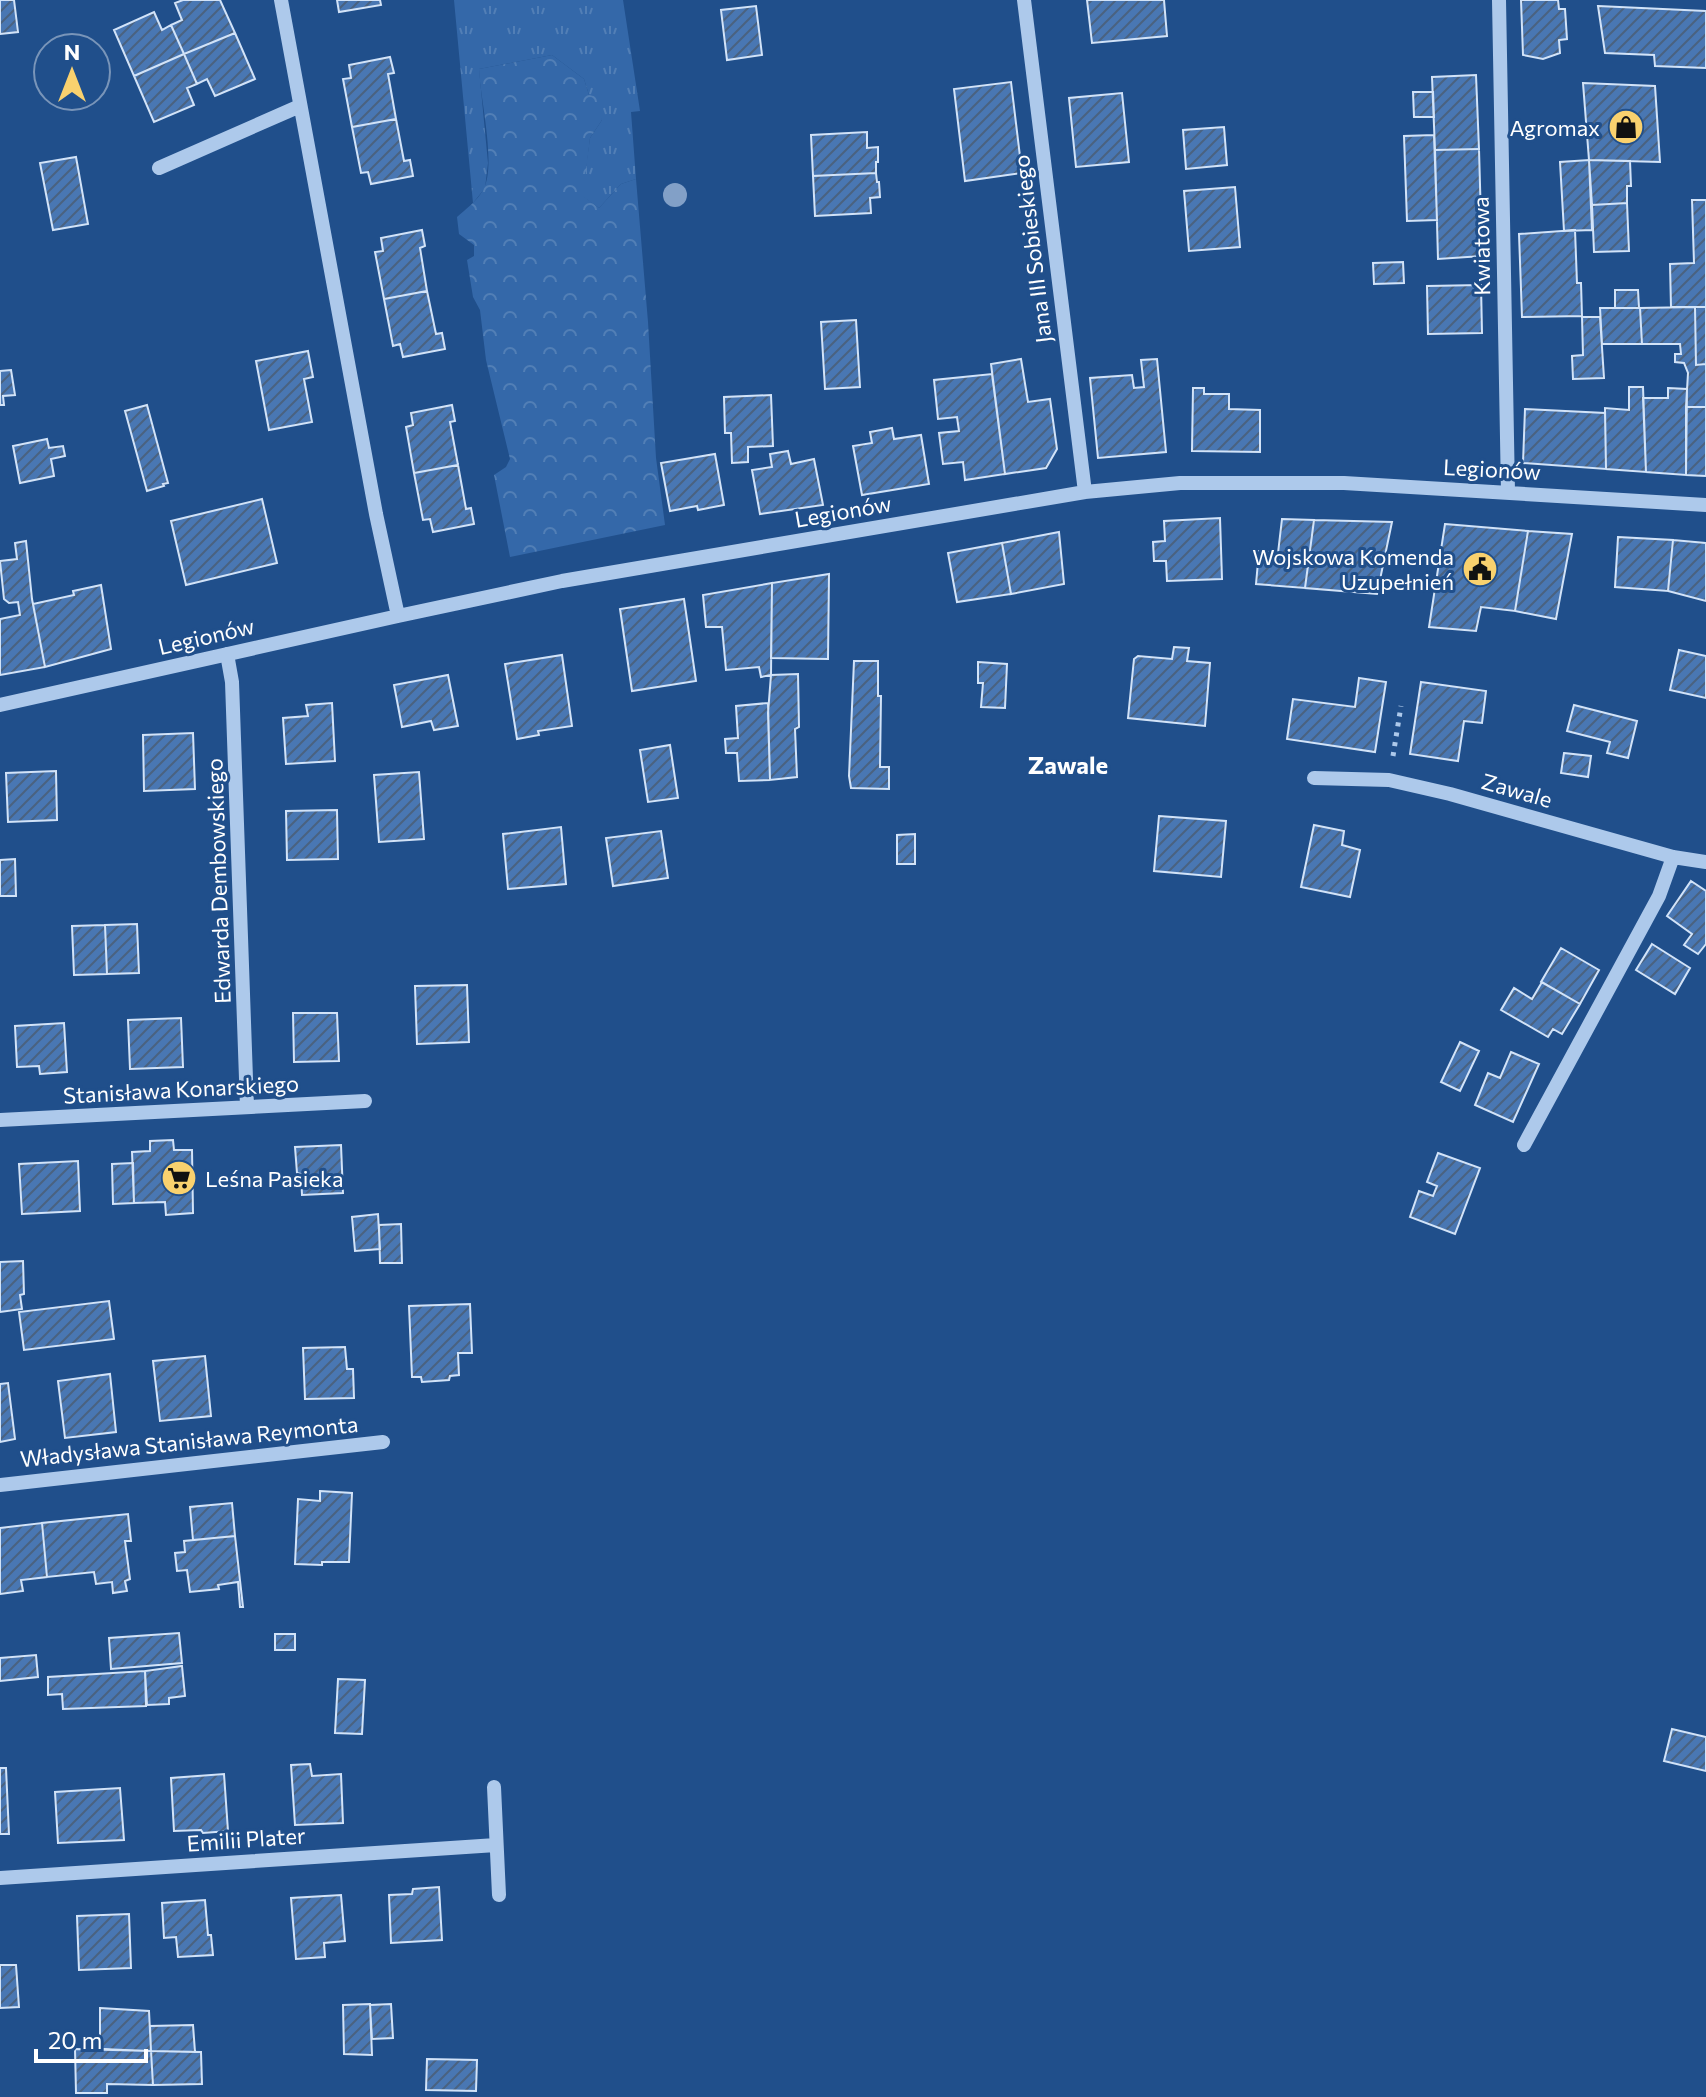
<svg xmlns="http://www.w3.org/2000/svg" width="1706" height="2097" viewBox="0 0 1706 2097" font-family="Commissioner,sans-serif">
<defs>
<pattern id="grass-tufts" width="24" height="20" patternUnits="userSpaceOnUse" patternTransform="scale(2)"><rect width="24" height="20" fill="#3468a9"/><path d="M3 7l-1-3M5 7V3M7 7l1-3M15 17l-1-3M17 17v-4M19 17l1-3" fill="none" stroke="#527fb6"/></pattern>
<pattern id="forest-crowns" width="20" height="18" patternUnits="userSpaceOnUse" patternTransform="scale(2)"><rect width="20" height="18" fill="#3468a9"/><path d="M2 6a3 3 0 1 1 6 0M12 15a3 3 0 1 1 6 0" fill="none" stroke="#527fb6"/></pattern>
<pattern id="building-hatch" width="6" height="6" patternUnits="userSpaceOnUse" patternTransform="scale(2)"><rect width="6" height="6" fill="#4977b3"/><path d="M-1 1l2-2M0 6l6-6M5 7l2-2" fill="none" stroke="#4a6280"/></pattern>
</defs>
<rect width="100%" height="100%" fill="#204f8b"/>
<path fill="url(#grass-tufts)" d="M454 0H623L640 111 631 112 636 179 621 184 599 208 582 196 590 138 602 120 589 95 584 79 552 55 479 69 488 163 485 188 473 203Z"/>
<path fill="url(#forest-crowns)" d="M552 55 584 79 589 95 600 97 602 120 590 138 583 196 599 208 621 184 636 179 648 322 656 458 665 525 510 557 494 475 506 467 510 459 486 360 480 310 473 297 467 260 474 256V245L459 234 457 217C466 209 477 201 483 190 497 166 480 98 479 69Z"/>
<path fill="url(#building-hatch)" stroke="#d2e3f8" stroke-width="2" d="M0 0H14L18 32 0 34Z
M183 0H220L235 33 184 54 171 25 182 20 175 3Z
M337 0H380L381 5 339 12Z
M1087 0H1164L1167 36 1092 43Z
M1521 0H1558L1559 9H1565L1567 39 1559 40 1560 53 1543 59 1523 55Z
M756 6 762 55 727 60 721 10Z
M1598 6 1706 11V68L1655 66 1654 55 1605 53Z
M154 12 162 30 171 25 184 54 134 76 114 30Z
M235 33 255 79 215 96 207 79 197 84 184 54Z
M184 54 197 84 187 88 194 105 154 122 134 76Z
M390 57 394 73 388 74 396 119 352 127 343 79 351 78 349 65Z
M1476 75 1479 149 1435 150 1432 77Z
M1011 82 1022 173 965 181 954 89Z
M1583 83 1655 86 1660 162 1589 160Z
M1413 92H1433L1434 117H1414Z
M1122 93 1129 162 1076 167 1069 98Z
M396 119 404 161 410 160 413 176 371 184 368 172 361 173 352 127Z
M1224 127 1227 165 1186 169 1183 130Z
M867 132V148L878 147V162H876V173L813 176 811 135Z
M1434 135 1437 220 1407 221 1404 136Z
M1479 149 1482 256 1438 259 1435 150Z
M76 157 88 224 53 230 40 163Z
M1589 160 1592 230 1564 231 1560 162Z
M1589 160 1630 161 1631 186H1627V203L1592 205Z
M876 173 877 182H879L880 197 870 198 871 213 815 216 813 176Z
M1235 187 1240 247 1189 251 1184 191Z
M1692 200H1706V307H1671L1670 264 1694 263Z
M1627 203 1629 251 1594 252 1592 205Z
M422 230 425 246 420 248 427 291 384 299 375 252 383 251 381 238Z
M1575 230 1577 283H1581L1582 316 1522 317 1519 234Z
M1403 262 1404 283 1374 284 1373 263Z
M1481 285 1482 333 1428 334 1427 286Z
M1615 290H1638L1639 308H1615Z
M427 291 436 334 442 333 445 349 403 357 400 344 393 346 384 299Z
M1695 307 1696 365 1706 364V407H1686L1688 373 1684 363 1675 362V354H1681L1680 344H1642L1640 308Z
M1695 307H1706V364L1696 365Z
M1600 308H1640L1642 344H1602Z
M1582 317H1600L1604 378 1573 379 1572 356 1583 355Z
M856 320 860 387 825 389 821 322Z
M308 351 313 377 304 379 312 422 269 430 256 361Z
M1021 359 1028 402 1050 399 1057 449 1046 468 1005 474 991 364Z
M1157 359 1166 452 1098 458 1090 378 1132 375 1134 388 1144 387 1141 360Z
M11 370 15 395 3 396 4 405H0V371Z
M992 374 1005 474 965 480 963 462 943 464 939 433 959 431 957 417 938 419 934 380Z
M1629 387H1643L1646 472 1606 469 1605 408 1629 410Z
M1193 388H1204V394H1229V409L1260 410V452L1192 451Z
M1668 388 1687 389 1686 475 1646 472 1643 398H1668Z
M771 395 773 446 748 447V462L732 463 731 433H725L724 397Z
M147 405 168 483 163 484 164 486 147 491 125 411Z
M452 405 455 421 450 422 458 465 414 473 406 427 413 425 411 413Z
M1686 407H1706V476L1686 475Z
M1525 409 1605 413 1606 469 1523 463Z
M892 428 894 439 921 435 929 484 862 495 853 446 872 443 870 432Z
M47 439 49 448 63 446 65 456 51 459 54 476 20 483 13 446Z
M788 451 791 464 814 459 823 505 760 514 752 470 772 467 770 454Z
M715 454 724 505 698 510 697 506 670 511 661 463Z
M458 465 466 509 471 508 474 524 433 532 430 519 423 520 414 473Z
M262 499 277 563 186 585 171 521Z
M1220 518 1222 579 1167 581 1166 561H1154L1153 542 1165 541 1164 521Z
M1282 519 1314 520 1305 588 1256 584 1259 551 1278 553Z
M1314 520 1392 522 1377 594 1305 588Z
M1445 524 1528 531 1515 611 1481 607 1476 631 1429 627Z
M1528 531 1572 534 1556 619 1515 611Z
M1059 532 1064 584 1011 594 1002 543Z
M1618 537 1673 540 1668 591 1615 587Z
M1673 540 1706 543V601L1668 591Z
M26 541 32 599 45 667 0 675V619L20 615 18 602 9 603 4 599 0 561 17 559 15 543Z
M1002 543 1011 594 957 602 948 553Z
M829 574 828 659 771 658 772 583Z
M772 583 771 675 761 677 759 667 726 670 722 627H706L703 595Z
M101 585 111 649 45 667 33 604 74 595 73 591Z
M684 599 696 681 632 691 620 609Z
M1174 647 1189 648 1187 661 1210 663 1205 726 1128 718 1134 659 1138 656 1172 659Z
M1679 650 1706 656V698L1670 690Z
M562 655 572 726 538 731 539 735 517 739 505 664Z
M854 661H878V696H881L880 767H889V789L851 788 849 776Z
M978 662 1007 664 1005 708 981 707 983 683H978Z
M798 674 799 727 795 729 797 777 770 780 768 713 771 675Z
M448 675 458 726 434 730 431 721 402 727 394 685Z
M1359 678 1386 682 1375 752 1287 739 1293 699 1355 707Z
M1421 682 1486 691 1482 723 1464 721 1458 761 1410 754Z
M332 703 335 761 286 764 283 718 308 716 306 705Z
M768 703 770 780 739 781 737 753H726L725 739 738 738 736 706Z
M1574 705 1637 721 1628 758 1607 753 1610 742 1567 731Z
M193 733 195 789 144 791 143 735Z
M670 745 678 798 648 802 640 750Z
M1564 753 1591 756 1588 777 1561 773Z
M56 771 57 820 8 822 6 773Z
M419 772 424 839 379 842 374 775Z
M337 810 338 859 287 860 286 811Z
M1159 816 1226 821 1221 877 1154 871Z
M1314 825 1344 831 1342 845 1360 850 1350 897 1301 887Z
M561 827 566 884 508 889 503 834Z
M661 831 668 878 613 886 606 838Z
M915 834V864H897V835Z
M15 859 16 896H0V860Z
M1691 881 1706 891V944L1698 954 1684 945 1692 934 1667 916Z
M137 924 139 973 107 974 105 925Z
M105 925 107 974 74 975 72 926Z
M1652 944 1690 968 1675 994 1636 970Z
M1561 948 1599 970 1580 1004 1541 982Z
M1542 982 1580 1004 1562 1034 1553 1029 1548 1037 1501 1010 1514 988 1532 999Z
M467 985 469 1042 417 1044 415 986Z
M293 1013H337L339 1061 294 1062Z
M181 1018 183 1067 130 1069 128 1020Z
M64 1023 67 1072 40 1074 39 1066 17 1067 15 1026Z
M1460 1042 1479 1051 1460 1091 1441 1082Z
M1511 1052 1539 1064 1513 1122 1475 1105 1488 1073 1500 1078Z
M173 1140 174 1150H192L193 1213 166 1215 165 1202 134 1203 132 1152 150 1151V1141Z
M341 1145 343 1193 302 1195 301 1174 297 1173 295 1147Z
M1438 1153 1480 1168 1455 1234 1410 1217 1419 1191 1433 1196 1437 1186 1427 1182Z
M78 1161 80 1211 22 1214 19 1164Z
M133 1163 134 1203 113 1204 112 1164Z
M378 1214 380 1249 355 1251 352 1217Z
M401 1224 402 1263H380L379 1225Z
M23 1261 24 1294 20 1295 22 1309 0 1312V1262Z
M109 1301 114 1339 24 1350 19 1312Z
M470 1304 472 1353H458L459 1375 450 1376 449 1380 422 1382 421 1377H412L409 1306Z
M345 1347 347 1369H353L354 1398 305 1399 303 1348Z
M205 1356 211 1416 160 1421 153 1361Z
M110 1374 116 1432 65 1438 58 1381Z
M8 1383 15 1439 0 1442V1384Z
M320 1491 352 1493 349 1562H322V1565L295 1564 298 1499 320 1501Z
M232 1503 235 1536 193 1540 190 1507Z
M128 1514 131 1541H125L130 1579 125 1581 127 1591 113 1593 112 1582 96 1584 94 1572 47 1577 42 1523Z
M42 1523 47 1577 21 1580 23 1591 0 1594V1528Z
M235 1536 243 1607H240L238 1582 218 1585 219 1589 190 1592 187 1570 177 1571 175 1553 185 1552 184 1541Z
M179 1633 182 1663 111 1669 109 1638Z
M275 1634H295V1650H275Z
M36 1655 38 1677 0 1681V1658Z
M182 1666 185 1696 169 1698V1704L147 1705 145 1671Z
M145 1671 146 1706 63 1709 62 1694 48 1695V1677Z
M338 1679 365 1680 362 1734 335 1733Z
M1672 1729 1706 1737V1771L1664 1761Z
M310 1764 312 1776 341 1774 343 1823 295 1825 291 1765Z
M0 1768H6L9 1834H0Z
M224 1774 228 1831 203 1833 201 1830 174 1831 171 1778Z
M120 1788 124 1840 58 1843 55 1792Z
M439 1887 442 1940 391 1943 389 1895 412 1894 413 1889Z
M341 1895 345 1941 324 1943 325 1957 296 1959 291 1898Z
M205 1900 208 1935H211L213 1955 178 1957 176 1937 164 1938 162 1903Z
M129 1914 131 1968 79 1970 77 1916Z
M0 1965H16L19 2007 0 2008Z
M370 2004 372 2055 344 2054 343 2005Z
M391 2004 393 2038 372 2039 370 2005Z
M100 2008 149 2011 151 2051 100 2049Z
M193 2025 195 2052 151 2051 150 2026Z
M75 2049 151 2051 153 2085 107 2084V2093H76Z
M151 2051 201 2052 202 2084 153 2085Z
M427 2059 477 2060 476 2091 426 2090Z"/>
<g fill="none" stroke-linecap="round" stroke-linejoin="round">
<path stroke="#adc9eb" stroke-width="5" stroke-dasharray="4 6" stroke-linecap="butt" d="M1393 756 1401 706"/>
<path stroke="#adc9eb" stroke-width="14" d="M281 0 376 514 398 616
M1024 0 1085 492
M1499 0 1508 492
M159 168 300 106
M227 654 232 682 247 1107
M0 705 398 616 562 581 1085 492 1180 483H1344L1706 505
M1314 778 1389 780 1450 794 1673 857 1706 862
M0 1120 365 1101
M1524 1145 1659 896 1673 857
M0 1485 383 1442
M494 1787 499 1895
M0 1878 496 1845"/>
</g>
<circle fill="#82a0c7" cx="675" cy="195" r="12"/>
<defs>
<symbol id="shop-disc" viewBox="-11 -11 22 22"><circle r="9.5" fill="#f9d16e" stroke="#204f8b"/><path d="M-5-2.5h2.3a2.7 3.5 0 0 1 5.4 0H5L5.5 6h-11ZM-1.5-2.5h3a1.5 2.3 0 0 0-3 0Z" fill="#111"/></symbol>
<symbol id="civic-disc" viewBox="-11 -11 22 22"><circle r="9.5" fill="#f9d16e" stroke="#204f8b"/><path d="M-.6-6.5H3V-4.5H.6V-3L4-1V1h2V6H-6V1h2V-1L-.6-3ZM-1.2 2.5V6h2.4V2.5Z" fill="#111"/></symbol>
<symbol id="supermarket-disc" viewBox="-11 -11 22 22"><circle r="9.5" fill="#f9d16e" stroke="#204f8b"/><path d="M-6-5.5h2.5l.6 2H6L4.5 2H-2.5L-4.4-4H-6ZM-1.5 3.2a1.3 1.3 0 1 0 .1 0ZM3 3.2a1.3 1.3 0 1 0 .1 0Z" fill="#111"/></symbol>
</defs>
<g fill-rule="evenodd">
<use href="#shop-disc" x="1606" y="107" width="40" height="40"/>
<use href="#civic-disc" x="1460" y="549" width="40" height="40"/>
<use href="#supermarket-disc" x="159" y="1158" width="40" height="40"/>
</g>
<g text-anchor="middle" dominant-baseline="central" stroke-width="6" stroke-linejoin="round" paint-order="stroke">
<g font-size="22" fill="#fff" stroke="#204f8b" text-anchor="end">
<text x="1600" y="127">Agromax</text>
<text x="1454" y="556">Wojskowa Komenda<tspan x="1454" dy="25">Uzupełnień</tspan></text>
<text x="205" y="1178" text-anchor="start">Leśna Pasieka</text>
</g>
<g font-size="22" fill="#fff" stroke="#204f8b">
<text transform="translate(1481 246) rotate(-91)">Kwiatowa</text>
<text transform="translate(1032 249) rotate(-97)">Jana III Sobieskiego</text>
<text transform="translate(1492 469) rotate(3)">Legionów</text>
<text transform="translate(843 511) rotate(-10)">Legionów</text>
<text transform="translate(206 636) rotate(-13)">Legionów</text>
<text transform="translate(1517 790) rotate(16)">Zawale</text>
<text transform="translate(218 881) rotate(-92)">Edwarda Dembowskiego</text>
<text transform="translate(181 1089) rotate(-3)">Stanisława Konarskiego</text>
<text transform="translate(189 1441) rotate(-6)">Władysława Stanisława Reymonta</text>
<text transform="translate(246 1839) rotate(-4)">Emilii Plater</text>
</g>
<g font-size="24" font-weight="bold" fill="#fff" stroke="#204f8b">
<text x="1068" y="764">Zawale</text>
</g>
</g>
<g transform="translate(72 72)"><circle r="38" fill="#204f8b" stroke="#7995b9" stroke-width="2"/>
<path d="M0-6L14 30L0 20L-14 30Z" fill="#f9d16e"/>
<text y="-12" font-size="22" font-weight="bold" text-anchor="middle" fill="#ffffff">N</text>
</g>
<path d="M36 2049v12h110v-12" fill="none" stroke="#ffffff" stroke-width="4"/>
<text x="48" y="2049" font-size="24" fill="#ffffff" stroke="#204f8b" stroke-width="6" paint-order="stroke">20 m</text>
</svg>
